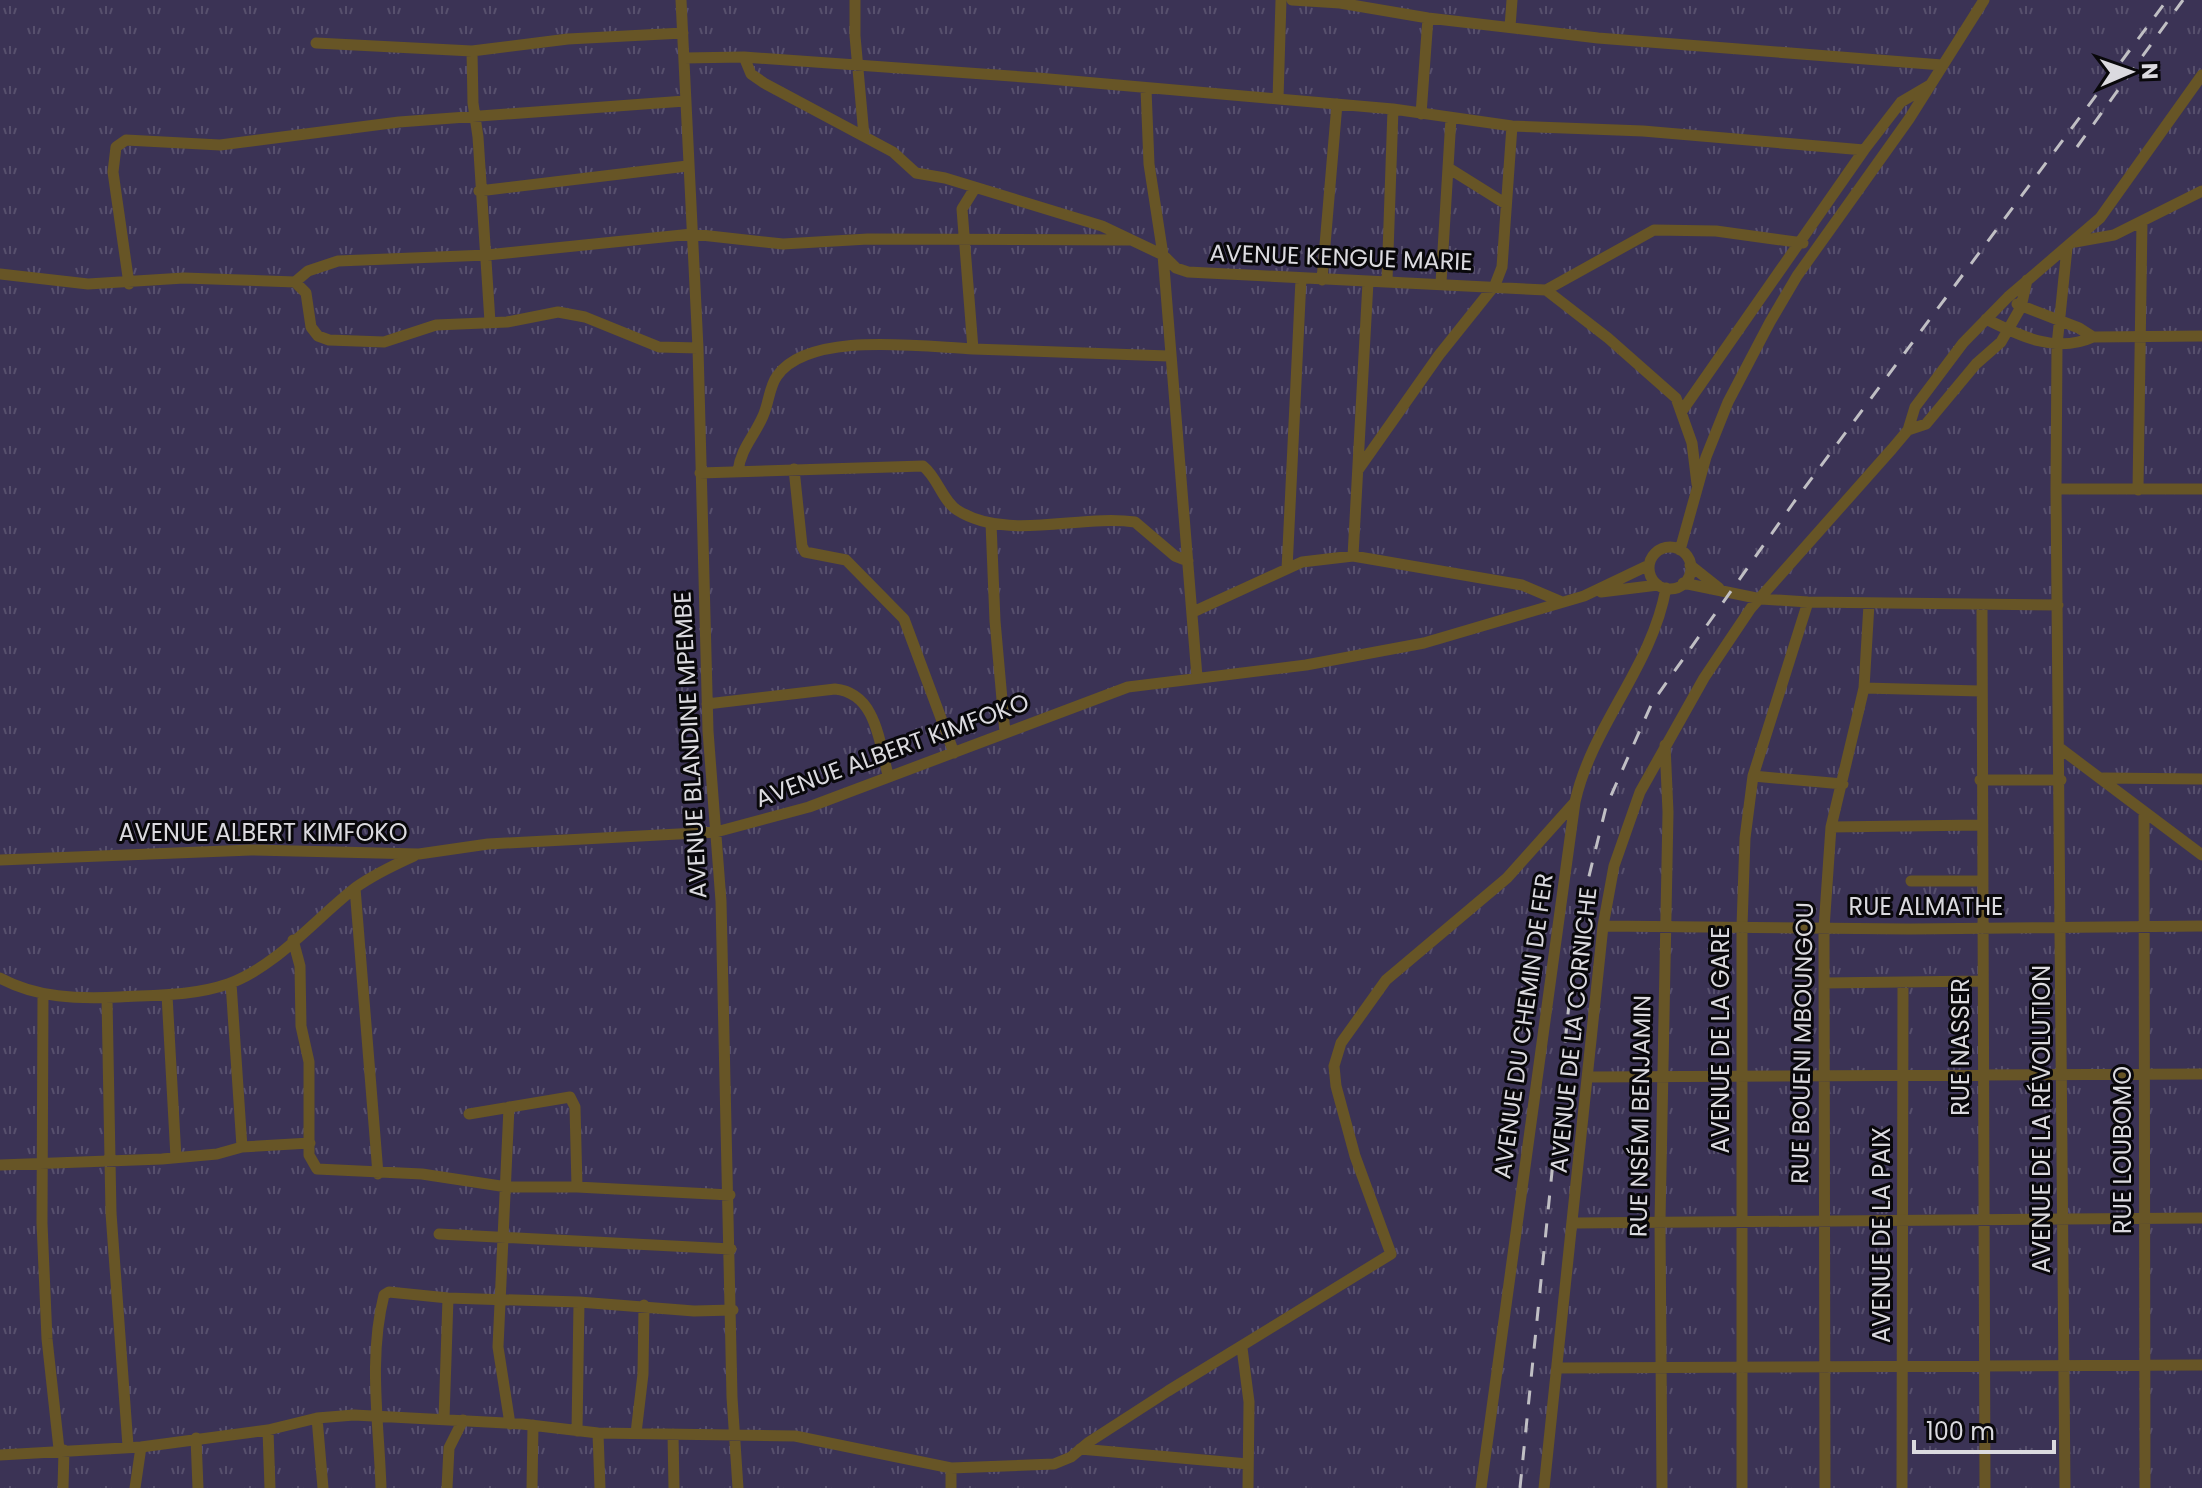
<svg xmlns="http://www.w3.org/2000/svg" width="2202" height="1488" viewBox="0 0 2202 1488" font-family="Poppins,sans-serif">
<defs>
<pattern id="grass-tufts" width="24" height="20" patternUnits="userSpaceOnUse" patternTransform="scale(2)"><rect width="24" height="20" fill="#3b3355"/><path d="M3 7l-1-3M5 7V3M7 7l1-3M15 17l-1-3M17 17v-4M19 17l1-3" fill="none" stroke="#57506d"/></pattern>
</defs>
<rect width="100%" height="100%" fill="#1f1e24"/>
<path fill="url(#grass-tufts)" d="M0 0H2202V1488H0Z"/>
<g fill="none" stroke-linecap="round" stroke-linejoin="round">
<path stroke="#675526" stroke-width="11" d="M681 0 698 348 708 731 721 901 732 1397 738 1488
M855 0V36L864 136
M1292 0 1340 3 1428 18 1598 38 1942 65
M1510 27 1512 0
M316 43 472 51 568 39 683 33
M472 51 473 103 478 137 490 322
M744 57 751 74 764 83 893 152 916 173 945 178 1102 226 1163 255 1176 268 1188 272 1546 290 1608 338 1676 398 1692 443 1697 484
M684 58 744 57 1038 78 1393 109 1512 126 1643 131 1864 150
M1146 89 1149 164 1163 255 1197 677
M1278 99 1281 0
M1421 114 1428 18
M1450 169 1506 204
M975 188 962 209 973 349 1168 356
M479 191 687 166
M2075 242 2114 235 2202 191
M0 274 88 284 184 278 295 282 306 293 311 327 318 336 329 340 384 342 436 325 507 322 558 312 585 317 659 347 698 348
M1322 280 1337 104
M1387 281 1393 109
M295 282 308 271 338 261 487 255 692 234 783 244 868 239 1131 240
M1441 283 1451 118
M129 284 113 172 116 147 126 140 220 145 399 122 685 101
M1546 290 1654 230 1716 231 1803 243
M2017 304 2079 328 2093 337
M1986 319C2020 336 2056 354 2093 337L2202 336
M1682 411 1864 150 1901 102 1930 85
M1908 430 1926 424 1976 364 2001 342 2021 307 2027 280
M794 469 802 546 805 552 846 560 904 619 954 753
M1358 470 1439 355 1495 285 1502 267 1512 126
M738 471C741 448 754 437 763 416 769 403 769 387 777 376 809 330 924 347 973 349
M700 473 923 466C938 478 942 500 957 510 1007 542 1079 514 1135 522L1175 556 1188 561
M2056 489H2202
M2138 490 2142 221
M991 523 995 621 1005 733
M1649 568a21 21 0 1 1 42 0a21 21 0 1 1-42 0Z
M1680 550 1706 457 1728 402 1770 322 1797 276 1909 119 1984 0
M1353 556 1368 282
M1690 565 1719 588
M1287 569 1301 279
M1683 583 1761 599 1808 602 2058 605
M1601 592 1658 585
M1982 606 1985 1488
M1193 612 1302 562 1353 556 1522 585 1562 602
M1864 688 1980 691
M707 704 835 689C876 693 879 741 888 775
M2061 749 2202 855
M1753 776 1843 784
M2103 778 2202 779
M1980 780H2061
M2144 813 2145 1488
M1831 827 1980 825
M0 860 251 850 419 854 488 844 716 832 809 807 1128 687 1306 665 1424 643 1584 596 1649 565
M1911 881H1981
M355 888 378 1174
M1603 926 1910 929 2202 926
M293 940 300 966 301 1026 309 1062V1155L317 1169 422 1174 507 1187H577L730 1195
M0 978C37 998 78 999 119 997 155 995 193 996 228 984 276 967 315 919 355 888 373 875 394 865 414 856
M231 983 242 1147
M1824 983 1981 981
M43 994 42 1223 47 1339 59 1449
M167 995 176 1158
M107 998 111 1213 128 1446
M1589 1077 2202 1074
M509 1107 498 1347 510 1424
M469 1114 570 1097 575 1107 577 1187
M0 1165 162 1159 217 1154 242 1147 310 1143
M1575 1223 2202 1218
M439 1234 731 1249
M1242 1348 1249 1402 1248 1488
M1558 1368 2202 1365
M317 1418 323 1488
M444 1419 448 1298
M268 1430 270 1488
M577 1431 579 1302
M598 1433 600 1488
M636 1433 643 1374 644 1305
M673 1434 674 1488
M196 1438 198 1488
M1080 1449 1248 1464
M0 1455 141 1447 268 1430 317 1418 354 1415 522 1424 598 1433 795 1436 951 1468 1054 1464 1071 1457 1089 1442 1168 1391 1391 1254 1355 1156 1336 1086 1334 1066 1341 1043 1386 980 1507 878 1575 802
M951 1468V1488
M63 1488 64 1450
M135 1488 141 1447
M381 1488C379 1424 368 1358 384 1295L389 1292 448 1298 579 1302 694 1311 733 1310
M447 1488 449 1448 463 1420
M532 1488 533 1425
M1481 1488 1575 802C1592 725 1652 667 1666 588
M1544 1488 1603 926 1614 866 1640 792 1704 678 1751 608 1892 449 1908 430 1915 407 1963 343 2008 297 2100 218 2202 75
M1662 1488 1660 1221 1668 812 1665 745
M1742 1488V926L1745 838 1753 776 1808 602
M1825 1488 1824 928 1831 827 1864 688 1869 604
M1902 1488 1903 982
M2065 1488 2056 489 2057 345 2067 248"/>
<path stroke="#c0bfc4" stroke-width="3" stroke-dasharray="14 14" stroke-linecap="butt" d="M2077 147 2183 0
M1520 1488 1577 925 1606 807 1652 703 1794 502 2167 0"/>
</g>
<g text-anchor="middle" dominant-baseline="central" stroke-width="6" stroke-linejoin="round" paint-order="stroke">
<g font-size="24" fill="#dbdadf" stroke="#09080b">
<text transform="translate(1341 257) rotate(2)">AVENUE KENGUE MARIE</text>
<text transform="translate(690 745) rotate(-93)">AVENUE BLANDINE MPEMBE</text>
<text transform="translate(892 750) rotate(-20)">AVENUE ALBERT KIMFOKO</text>
<text x="263" y="832">AVENUE ALBERT KIMFOKO</text>
<text x="1926" y="906">RUE ALMATHE</text>
<text transform="translate(1523 1026) rotate(-82)">AVENUE DU CHEMIN DE FER</text>
<text transform="translate(1573 1030) rotate(-84)">AVENUE DE LA CORNICHE</text>
<text transform="translate(1720 1040) rotate(-90)">AVENUE DE LA GARE</text>
<text transform="translate(1802 1043) rotate(-89)">RUE BOUENI MBOUNGOU</text>
<text transform="translate(1960 1047) rotate(-90)">RUE NASSER</text>
<text transform="translate(1640 1116) rotate(-89)">RUE NSÉMI BENJAMIN</text>
<text transform="translate(2041 1119) rotate(-90)">AVENUE DE LA RÉVOLUTION</text>
<text transform="translate(2122 1150) rotate(-90)">RUE LOUBOMO</text>
<text transform="translate(1881 1235) rotate(-90)">AVENUE DE LA PAIX</text>
</g>
</g>
<g transform="translate(2130 72) rotate(88)" stroke="#09080b" stroke-width="6" paint-order="stroke">
<path d="M0-6L14 30L0 20L-14 30Z" fill="#dbdadf"/>
<text y="-12" font-size="22" font-weight="bold" text-anchor="middle" fill="#dbdadf">N</text>
</g>
<path d="M1914 1440v12h140v-12" fill="none" stroke="#dbdadf" stroke-width="4"/>
<text x="1926" y="1440" font-size="24" fill="#dbdadf" stroke="#09080b" stroke-width="6" paint-order="stroke">100 m</text>
</svg>
